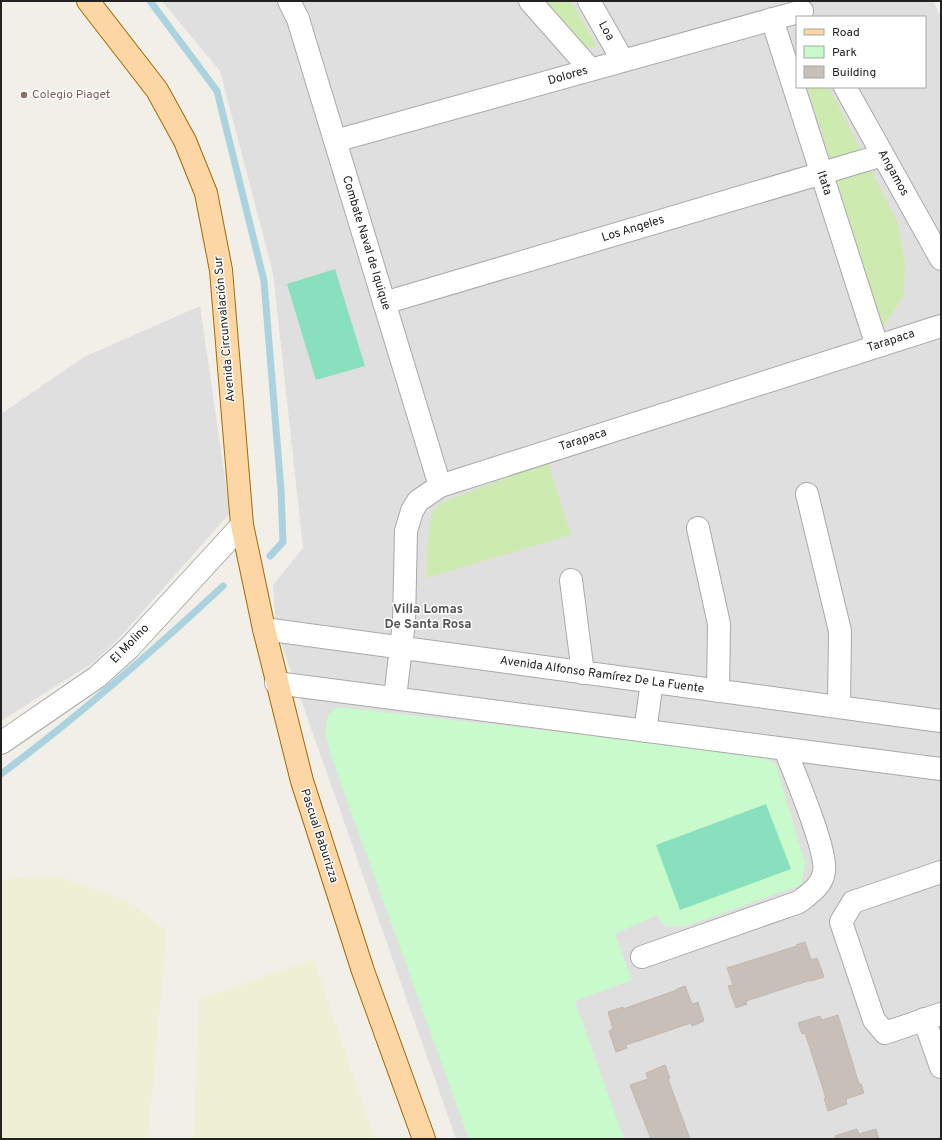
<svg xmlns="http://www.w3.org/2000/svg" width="942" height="1140" viewBox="0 0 942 1140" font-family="Overpass,sans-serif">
<rect width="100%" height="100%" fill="#f2efe9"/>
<path fill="#e0dfdf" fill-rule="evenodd" d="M162 1H933L941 17V1139H456L276 629 273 585 303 548 273 273 220 71ZM797 17H925V87H797Z
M200 306 230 513 121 636 94 662 1 721V414L84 357Z"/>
<path fill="#eef0d5" d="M58 876 126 900 167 930 148 1139H1V879Z
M314 959 375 1139H193L199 999Z"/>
<path fill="#cdebb0" d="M546 1H571L597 46 586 49Z
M807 87H829L898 223 905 262 904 296 883 327Z
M548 462 571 535 426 578 428 537 432 514 440 503Z"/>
<path fill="#c8facc" d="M339 707 761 755 776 765 805 863 801 885 686 926H665L657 915 615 934 632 980 575 1001 624 1139H469L331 756 325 731 328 715Z"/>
<path fill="#88e0be" d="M335 269 365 366 316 380 287 284Z
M766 804 791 869 680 910 656 845Z"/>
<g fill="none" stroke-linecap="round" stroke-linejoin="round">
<path stroke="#aad3df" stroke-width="7" d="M150 1 217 91 264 281 281 490 283 542 270 556
M1 774C79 716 152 652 223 586"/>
</g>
<path fill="#c7bfb8" stroke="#c4b6ab" d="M805 942 811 960 817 958 824 977 811 981V980L746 1001 747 1004 736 1008 728 986 733 985 727 968 797 946 796 945Z
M685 986 692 1004 698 1002 704 1021 692 1026 691 1023 626 1045 627 1048 616 1052 609 1031 613 1029 608 1012 623 1007V1009L677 990V989Z
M838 1015 859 1084H861L864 1093 846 1099 847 1104 828 1111 824 1098H826L805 1033 802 1034 798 1023 820 1016 822 1020Z
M665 1065 670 1078 668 1079 690 1139H651L630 1085 648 1079 646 1073Z
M857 1129 859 1134 876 1129 879 1139H836L835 1136Z"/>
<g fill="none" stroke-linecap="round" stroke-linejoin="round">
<defs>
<path id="minor" d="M289 1 298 19 440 486
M530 1 591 70
M589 1 623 61
M772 19 877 346
M845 87 941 259
M335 141 802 11
M384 303 883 155
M807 494 840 631 839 707
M698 528 719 624 718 691
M571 580 583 673
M264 629 941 721
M276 683 941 769
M395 698 404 622 406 531 412 511 418 501 440 486 941 326
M645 731 652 682
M1 743 97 677 129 648 242 525
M941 872 853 902 841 922 874 1020 885 1033 941 1014
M642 957 799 902C809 894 822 886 824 872 828 851 794 773 785 749
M924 1019 941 1067"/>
<path id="major" d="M88 1 157 90 185 141 206 193 221 270 242 525 264 629 302 781 363 971 424 1139"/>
</defs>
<use href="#minor" stroke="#a9a9a9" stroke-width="24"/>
<use href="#major" stroke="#a06b00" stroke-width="24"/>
<use href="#minor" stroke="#fff" stroke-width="22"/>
<use href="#major" stroke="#fcd6a4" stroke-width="22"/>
</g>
<circle fill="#8d6e63" stroke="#fff" stroke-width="1.5" cx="24" cy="95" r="4"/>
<g text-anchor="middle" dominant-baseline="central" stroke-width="3" stroke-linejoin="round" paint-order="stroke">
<g font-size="12" fill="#222" stroke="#fff">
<text transform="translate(606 31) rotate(61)">Loa</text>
<text transform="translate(568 76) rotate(-16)">Dolores</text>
<text transform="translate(893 173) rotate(61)">Angamos</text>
<text transform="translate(824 183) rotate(72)">Itata</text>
<text transform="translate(633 229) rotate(-17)">Los Angeles</text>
<text transform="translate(366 243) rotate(73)">Combate Naval de Iquique</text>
<text transform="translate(225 329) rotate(-95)">Avenida Circunvalación Sur</text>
<text transform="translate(891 341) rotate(-18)">Tarapaca</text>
<text transform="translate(583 440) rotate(-18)">Tarapaca</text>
<text transform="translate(130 644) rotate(-46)">El Molino</text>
<text transform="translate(602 675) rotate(8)">Avenida Alfonso Ramírez De La Fuente</text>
<text transform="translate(319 836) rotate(72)">Pascual Baburizza</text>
</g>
<g font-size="12" fill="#785e54" stroke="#fff" text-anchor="start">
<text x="32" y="95">Colegio Piaget</text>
</g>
<g font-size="13" font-weight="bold" fill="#555" stroke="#fff">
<text x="428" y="610">Villa Lomas<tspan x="428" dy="15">De Santa Rosa</tspan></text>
</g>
</g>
<rect width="942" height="1140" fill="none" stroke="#222222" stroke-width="4"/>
<rect x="796" y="16" width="130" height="72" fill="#ffffff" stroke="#a7a7a7"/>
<rect x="804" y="29" width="20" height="6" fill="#fcd6a4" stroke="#a7a7a7"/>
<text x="832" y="36" font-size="12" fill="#222222">Road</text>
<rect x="804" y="46" width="20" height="12" fill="#c8facc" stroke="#a7a7a7"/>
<text x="832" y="56" font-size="12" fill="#222222">Park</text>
<rect x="804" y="66" width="20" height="12" fill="#c7bfb8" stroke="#a7a7a7"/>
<text x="832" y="76" font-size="12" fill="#222222">Building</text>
</svg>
